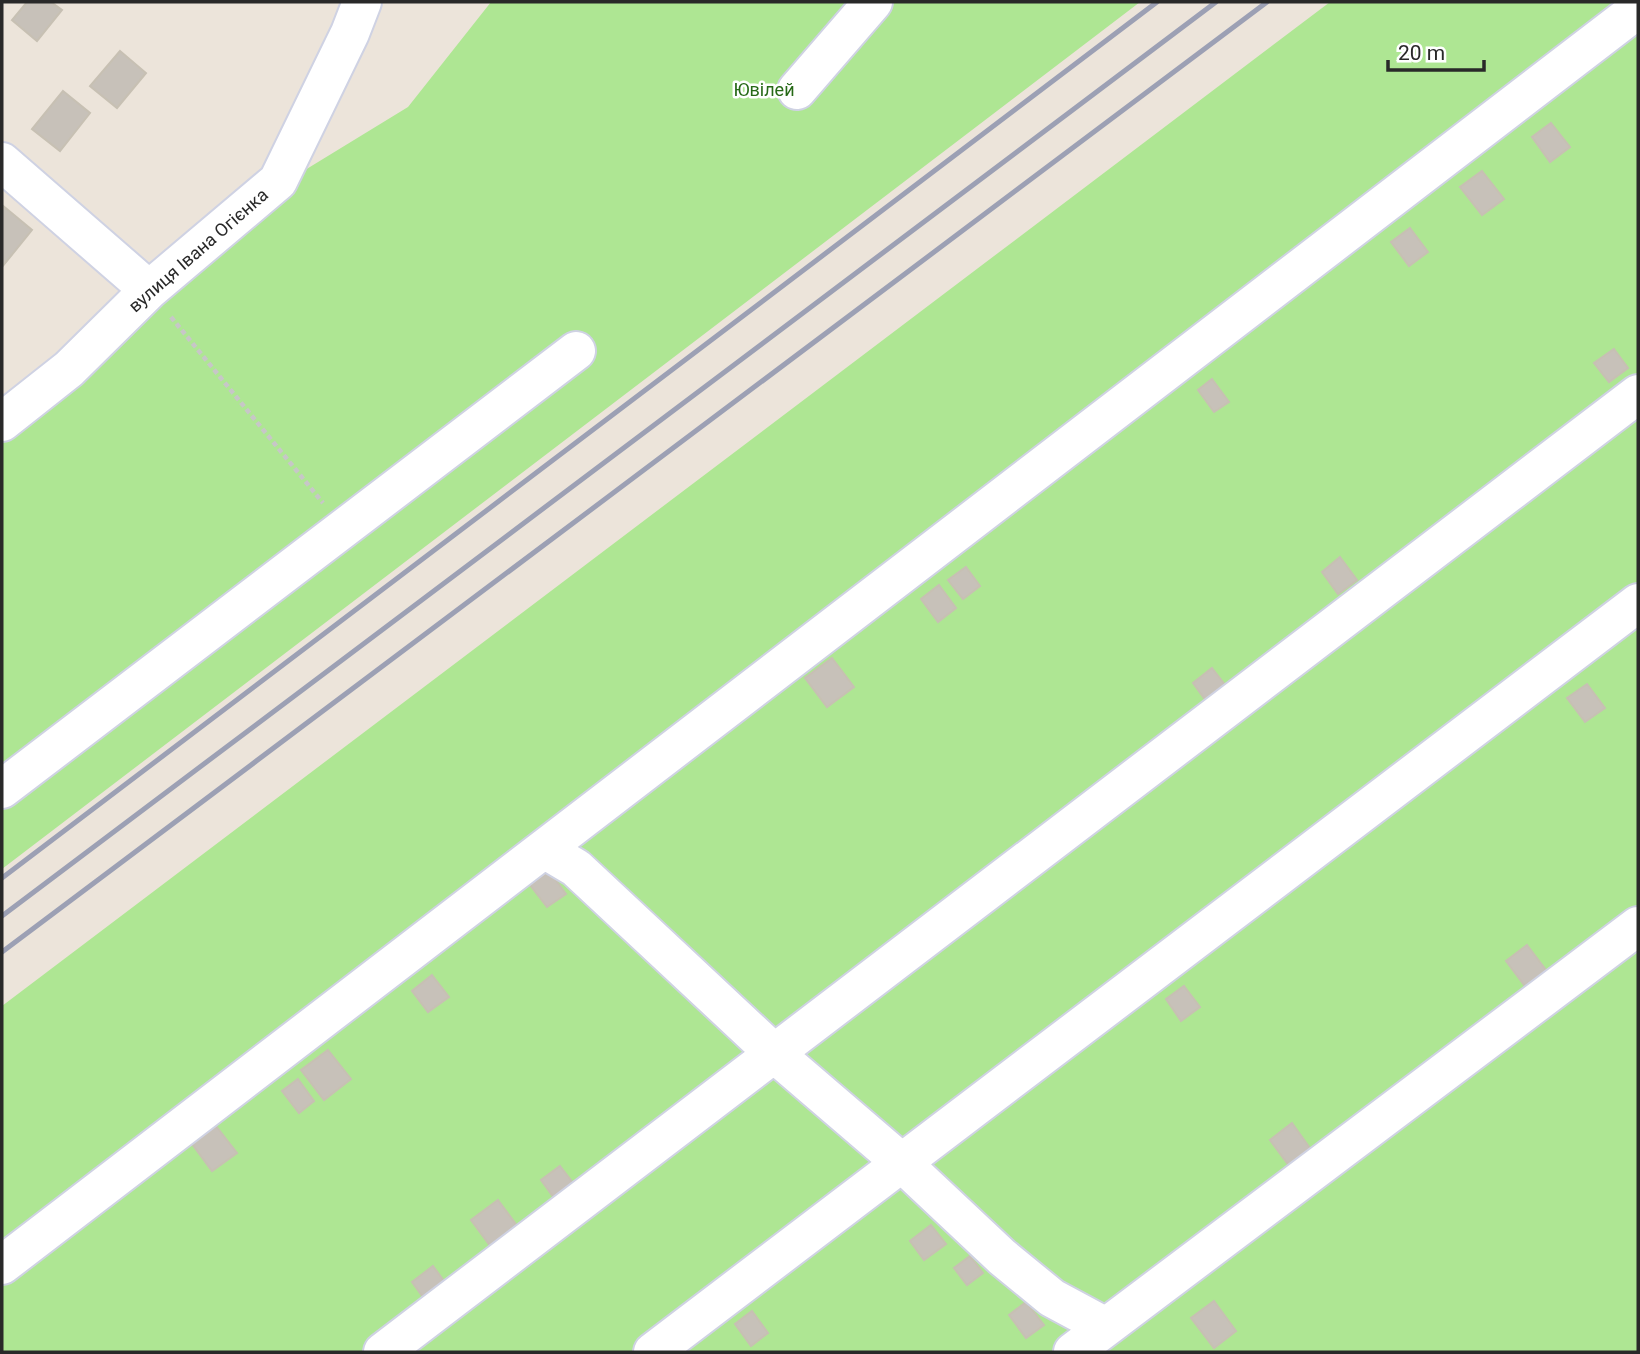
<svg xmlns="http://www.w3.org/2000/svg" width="1640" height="1354" viewBox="0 0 1640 1354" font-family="Roboto,sans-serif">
<rect width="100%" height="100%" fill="#ece4da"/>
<path fill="#aee693" d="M491 2H1140L2 869V426L287 181 408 107Z
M1330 2H1638V1352H2V1006Z"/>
<path fill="#c7c1b9" stroke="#c7c0b3" stroke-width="2" d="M27 2H51L62 10 37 41 12 20Z
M120 51 146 73 117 108 90 86Z
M63 91 90 113 60 151 32 129Z
M1551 123 1570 147 1550 162 1532 137Z
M1482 171 1504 199 1482 215 1460 187Z
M2 205 32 230 2 267Z
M1410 228 1428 252 1409 266 1391 242Z
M1614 349 1628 368 1609 382 1594 363Z
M1212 379 1229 402 1214 412 1198 390Z
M1340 557 1357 580 1338 594 1322 572Z
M966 567 980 586 963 599 948 580Z
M939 585 956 608 938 622 921 599Z
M832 658 854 687 827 707 805 678Z
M1212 668 1229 690 1209 705 1193 683Z
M1587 684 1605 708 1585 722 1567 698Z
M549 871 566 894 547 907 530 885Z
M1527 945 1549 974 1527 989 1506 961Z
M432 975 449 997 428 1012 412 991Z
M1184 986 1200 1007 1181 1021 1166 999Z
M328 1050 351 1079 324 1100 301 1070Z
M298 1079 314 1101 299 1113 282 1091Z
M1292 1123 1312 1151 1290 1167 1270 1140Z
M216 1126 237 1153 212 1171 192 1144Z
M560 1166 577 1188 557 1202 541 1180Z
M498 1200 518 1227 491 1247 471 1220Z
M931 1225 946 1244 924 1260 910 1241Z
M970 1256 983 1273 967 1285 954 1268Z
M433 1266 449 1288 428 1304 412 1282Z
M1214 1301 1236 1331 1214 1348 1191 1318Z
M1026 1302 1044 1325 1026 1338 1009 1315Z
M752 1311 768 1333 751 1346 735 1324Z"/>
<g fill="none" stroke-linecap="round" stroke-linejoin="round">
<defs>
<path id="minor" d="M797 90 873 2
M2 162 149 290
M2 422 69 369 149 290 278 181 350 33 362 2
M2 789 576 351
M544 849 576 868 775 1054 902 1163 1002 1257 1052 1298 1106 1327
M2 1265 1638 9
M383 1352 1638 394
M653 1352 1638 603
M1073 1352 1638 926"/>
</defs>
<use href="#minor" stroke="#cfd2e3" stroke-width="42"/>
<path stroke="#c7c7c7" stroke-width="4.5" stroke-dasharray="5 3.5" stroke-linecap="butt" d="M171 317 323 503"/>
<use href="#minor" stroke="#fff" stroke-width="38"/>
<path stroke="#9ca0b4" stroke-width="5" d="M2 878 1157 2
M2 916 1216 2
M2 952 1267 2"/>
</g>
<g text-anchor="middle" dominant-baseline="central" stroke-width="5" stroke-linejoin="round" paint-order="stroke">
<g font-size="18" fill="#266916" stroke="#fff">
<text x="764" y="89">Ювілей</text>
</g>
<g font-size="18" fill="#292929" stroke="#fff">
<text transform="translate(198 250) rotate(-41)">вулиця Івана Огієнка</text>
</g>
</g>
<rect width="1640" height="1354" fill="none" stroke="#292929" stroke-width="7"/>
<path d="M1388 60v10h96v-10" fill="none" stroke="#292929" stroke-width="3.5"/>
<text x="1398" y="60" font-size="21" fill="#292929" stroke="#ffffff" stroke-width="5" paint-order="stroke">20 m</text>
</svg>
